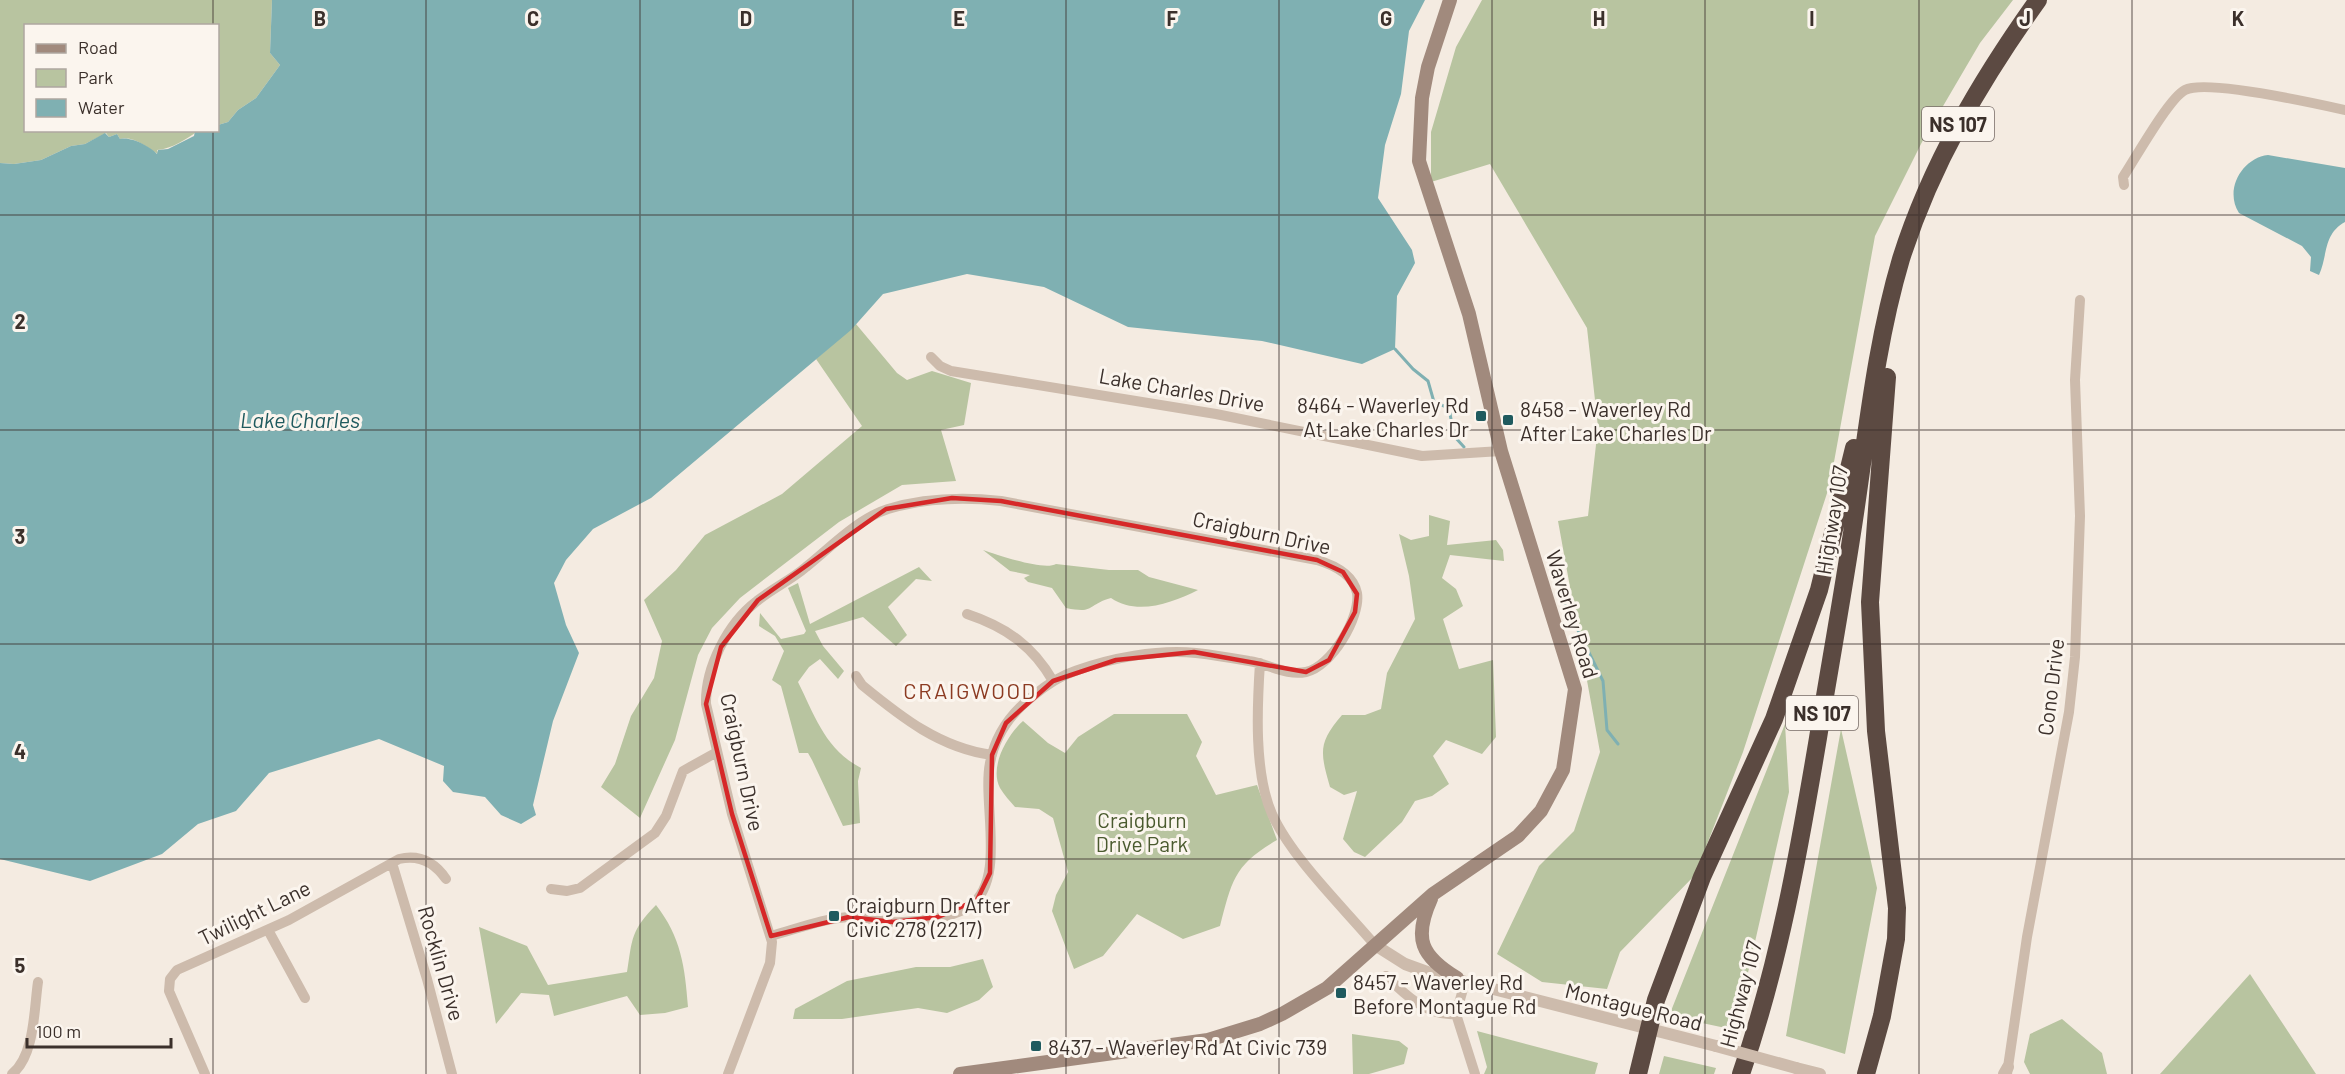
<svg xmlns="http://www.w3.org/2000/svg" width="2345" height="1074" viewBox="0 0 2345 1074" font-family="Barlow,sans-serif">
<rect width="100%" height="100%" fill="#f4ebe1"/>
<path fill="#b8c4a0" d="M0 0H272L270 53 280 65 256 98 238 110 228 122 218 125V26H26V130L198 131C188 138 172 149 157 150L158 154C149 149 133 135 120 139L117 134 109 137 106 133 85 144 71 146 41 160 14 164 0 163Z
M1482 0H2013L1980 43 1922 142 1875 236 1830 484 1743 752 1695 875 1620 952 1607 989 1542 982 1497 954 1539 866 1574 831 1600 752 1558 521 1588 516 1598 427 1587 328 1490 164 1431 182V132L1456 47Z
M856 324 897 373 907 380 932 371 971 383 964 425 941 430 956 481 902 485 839 522 740 598 712 628 698 655 675 740 640 818 601 787 615 764 631 716 654 678 662 641 644 600 676 570 705 535 782 494 862 426 816 359Z
M1429 515 1450 521 1447 545 1496 540 1503 550 1504 561 1450 555 1442 578 1456 589 1463 606 1443 619 1459 669 1493 660 1496 737 1482 754 1446 740 1433 756 1449 784 1432 796 1415 801 1402 822 1365 857 1354 852 1343 839 1357 791 1344 795 1330 787C1320 752 1318 743 1342 715H1365L1381 709 1387 673 1415 619 1409 576 1399 534 1411 540 1429 536Z
M983 550C998 555 1044 571 1056 564L1109 570H1138L1149 577 1198 590C1172 603 1137 616 1111 598 1086 605 1096 614 1066 608L1052 588 1028 582 1024 578 1030 575 1010 571Z
M919 567 932 581 916 579 888 607 907 635 896 646 863 617 815 631 823 646 844 671 838 679 820 659 809 667 798 682C815 716 825 749 861 768L858 781 860 823 843 826 812 760 808 753H799L781 686 772 680 784 651 775 636 759 626 760 613 781 639 804 634 806 631 788 588 798 583 810 624Z
M1114 714H1187L1202 742 1196 756 1216 795 1257 785 1277 840C1234 865 1232 880 1220 926L1183 939 1137 914 1103 956 1074 969 1052 911 1056 895 1068 872 1053 818 1039 809 1015 807C1010 801 1004 795 1000 788 989 767 1007 735 1023 721L1048 743 1065 753 1078 737Z
M1785 724 1789 792 1735 1030 1669 1016Z
M1841 729 1877 888 1845 1054 1786 1036Z
M656 905C681 937 685 967 688 1007L665 1013 640 1015 627 996 554 1016 549 995 521 993 496 1024 479 927 527 946 548 985 627 972C632 939 631 930 656 905Z
M983 959 993 987 979 1000 947 1013 918 1008 842 1019H793L795 1009 847 981 916 967H950Z
M2250 974 2316 1074H2160Z
M2062 1019 2102 1053 2107 1074H2030L2024 1062 2030 1034Z
M1477 1031 1598 1063 1595 1074H1484L1487 1067Z
M1352 1034 1399 1041 1408 1048 1404 1064 1369 1074H1353Z
M1664 1056 1716 1068 1714 1074H1659Z"/>
<path fill="#7fb0b2" d="M272 0H1425L1409 31 1401 94 1385 145 1378 198 1412 250 1415 263 1397 296 1395 349 1362 364 1262 341 1128 327 1044 287 967 274 883 294 851 330 651 498 593 529 566 560 554 583 566 625 579 653 553 721 533 805 536 815 521 824 501 815 485 797 453 792 443 781 444 766 379 739 269 773 236 811 198 824 162 854 90 881 0 859V163L14 164 41 160 71 146 85 144 105 133 109 137 117 134 120 139C131 136 151 147 157 154L158 150 168 149 194 136 195 131 218 130V125L228 122 238 110 256 98 280 65 270 53Z
M2268 155 2345 168V222C2323 234 2328 255 2319 275L2310 271 2311 257 2302 246 2239 213C2224 190 2242 158 2268 155Z"/>
<g fill="none" stroke-linecap="round" stroke-linejoin="round">
<path stroke="#7fb0b2" stroke-width="3" d="M1395 349 1413 369 1428 381 1434 402 1449 408 1454 436 1464 447
M1565 604 1603 681 1607 730 1618 744"/>
<path stroke="#cdbbac" stroke-width="10" d="M2124 185 2123 177C2135 159 2169 98 2185 90 2206 79 2318 104 2345 110
M931 357 940 366 951 371 1216 414 1422 456 1501 451
M967 614C1006 627 1033 646 1053 681
M1260 663C1257 708 1254 773 1272 814 1292 858 1343 907 1375 945
M856 676 862 685C901 717 940 748 992 755
M392 863 427 979 452 1074
M551 889 567 891 580 888 655 833 666 816 683 771 717 752
M268 930 305 998
M1386 976C1404 994 1428 1017 1456 1014
M1465 982 1456 1014 1475 1074
M12 1074C35 1056 34 1008 38 982
M205 1074 169 991 170 979 177 970 289 920 399 859C420 854 435 863 446 879
M728 1074 770 963 772 942 732 814 706 704C705 667 728 623 757 601 773 588 791 580 806 567 831 547 857 519 888 509 925 498 964 497 1001 501L1317 560C1334 565 1353 574 1357 593 1361 617 1331 667 1306 672 1286 676 1269 664 1249 661 1232 658 1214 655 1196 653 1158 649 1110 658 1075 671 1060 676 1045 686 1033 696 1011 713 995 736 990 763 982 803 1007 880 970 906 950 919 914 923 891 922 877 921 865 916 850 917 824 918 797 929 771 936
M2007 1074 2027 937 2069 712 2075 657 2080 516 2075 380 2080 300"/>
<path stroke="#cdbbac" stroke-width="12" d="M1375 945 1405 964 1427 972 1716 1046
M1796 1068 1820 1074
M2004 1074 2008 1067"/>
<path stroke="#a18a7d" stroke-width="14" d="M1431 899C1413 939 1421 956 1457 978
M960 1074 1208 1040 1260 1024 1282 1014 1327 988 1433 894 1518 836 1541 811 1563 770 1575 689 1501 451 1469 314 1419 161 1422 98 1428 67 1450 0"/>
<path stroke="#5c4a42" stroke-width="18" d="M1638 1074 1656 1000 1702 877 1774 719 1819 590 1854 448
M1741 1074C1779 965 1799 851 1818 738 1830 665 1843 593 1854 520 1867 433 1876 343 1901 259 1931 164 1981 80 2038 0
M1866 1074 1882 1016 1896 939 1897 908 1876 731 1870 602 1887 377"/>
<path stroke="#cdbbac" stroke-width="12" d="M1716 1046 1796 1068"/>
</g>
<path fill="none" stroke="#d62828" stroke-width="4.5" stroke-linejoin="round" d="M952 498 1001 501 1317 560 1343 572 1357 594 1355 612 1329 660 1306 672 1194 652 1116 660 1053 681 1006 723 992 755 990 873 977 900 938 917 893 922 849 917 771 936 732 814 706 704 721 647 758 600 886 509Z"/>
<path fill="none" stroke="#3b302b" stroke-width="1.5" stroke-opacity="0.55" d="M213 0V26M426 0V1074M640 0V1074M853 0V1074M1066 0V1074M1279 0V1074M1492 0V1074M1705 0V1074M1919 0V1074M2132 0V1074M213 130V1074M0 215H2345M0 430H2345M0 644H2345M0 859H2345"/>
<g fill="#1f5a5e" stroke="#fbf5ee" stroke-width="2">
<rect x="1475" y="410" width="12" height="12" rx="3"/>
<rect x="1502" y="414" width="12" height="12" rx="3"/>
<rect x="828" y="910" width="12" height="12" rx="3"/>
<rect x="1335" y="987" width="12" height="12" rx="3"/>
<rect x="1030" y="1040" width="12" height="12" rx="3"/>
</g>
<g text-anchor="middle" dominant-baseline="central" stroke-width="6" stroke-linejoin="round" paint-order="stroke">
<g fill="#fbf5ee" stroke="#756b66" stroke-width="1.5">
<rect x="1922" y="107" width="72" height="34" rx="4.5"/>
<rect x="1786" y="696" width="72" height="34" rx="4.5"/>
</g>
<g font-size="20" font-weight="bold" fill="#3b302b">
<text x="1958" y="124">NS 107</text>
<text x="1822" y="713">NS 107</text>
</g>
<g font-size="21" fill="#3b302b" stroke="#fbf5ee">
<text transform="translate(1182 389) rotate(10)">Lake Charles Drive</text>
<text transform="translate(1831 520) rotate(-81)">Highway 107</text>
<text transform="translate(1262 532) rotate(12)">Craigburn Drive</text>
<text transform="translate(1573 614) rotate(73)">Waverley Road</text>
<text transform="translate(2050 687) rotate(-83)">Cono Drive</text>
<text transform="translate(743 762) rotate(78)">Craigburn Drive</text>
<text transform="translate(254 912) rotate(-26)">Twilight Lane</text>
<text transform="translate(442 963) rotate(74)">Rocklin Drive</text>
<text transform="translate(1740 994) rotate(-75)">Highway 107</text>
<text transform="translate(1634 1006) rotate(14)">Montague Road</text>
</g>
<g font-size="21" fill="#3b302b" stroke="#fbf5ee" text-anchor="start">
<text x="1469" y="404" text-anchor="end">8464 - Waverley Rd<tspan x="1469" dy="24">At Lake Charles Dr</tspan></text>
<text x="1520" y="408">8458 - Waverley Rd<tspan x="1520" dy="24">After Lake Charles Dr</tspan></text>
<text x="846" y="904">Craigburn Dr After<tspan x="846" dy="24">Civic 278 (2217)</tspan></text>
<text x="1353" y="981">8457 - Waverley Rd<tspan x="1353" dy="24">Before Montague Rd</tspan></text>
<text x="1048" y="1046">8437 - Waverley Rd At Civic 739</text>
</g>
<g font-size="21" fill="#4a5a2e" stroke="#fbf5ee">
<text x="1142" y="819">Craigburn<tspan x="1142" dy="24">Drive Park</tspan></text>
</g>
<g font-size="22" font-style="italic" fill="#1f5a5e" stroke="#fbf5ee">
<text x="300" y="419">Lake Charles</text>
</g>
<g font-size="22" letter-spacing="1.5" fill="#8c3b22" stroke="#fbf5ee">
<text x="970" y="690">CRAIGWOOD</text>
</g>
</g>
<g font-size="20" text-anchor="middle" font-weight="bold" fill="#3b302b" stroke="#fbf5ee" stroke-width="6" stroke-linejoin="round" paint-order="stroke">
<text x="320" y="26">B</text>
<text x="533" y="26">C</text>
<text x="746" y="26">D</text>
<text x="959" y="26">E</text>
<text x="1172" y="26">F</text>
<text x="1386" y="26">G</text>
<text x="1599" y="26">H</text>
<text x="1812" y="26">I</text>
<text x="2025" y="26">J</text>
<text x="2238" y="26">K</text>
<text x="20" y="329">2</text>
<text x="20" y="544">3</text>
<text x="20" y="759">4</text>
<text x="20" y="973">5</text>
</g>
<rect x="24" y="24" width="195" height="108" fill="#fbf5ee" stroke="#aea6a0" stroke-width="1.5"/>
<rect x="36" y="44" width="30" height="9" fill="#a18a7d" stroke="#aea6a0" stroke-width="1.5"/>
<text x="78" y="54" font-size="18" fill="#3b302b">Road</text>
<rect x="36" y="69" width="30" height="18" fill="#b8c4a0" stroke="#aea6a0" stroke-width="1.5"/>
<text x="78" y="84" font-size="18" fill="#3b302b">Park</text>
<rect x="36" y="99" width="30" height="18" fill="#7fb0b2" stroke="#aea6a0" stroke-width="1.5"/>
<text x="78" y="114" font-size="18" fill="#3b302b">Water</text>
<path d="M27 1038v9h144v-9" fill="none" stroke="#3b302b" stroke-width="3"/>
<text x="36" y="1038" font-size="18" fill="#3b302b" stroke="#fbf5ee" stroke-width="4.5" paint-order="stroke">100 m</text>
</svg>
